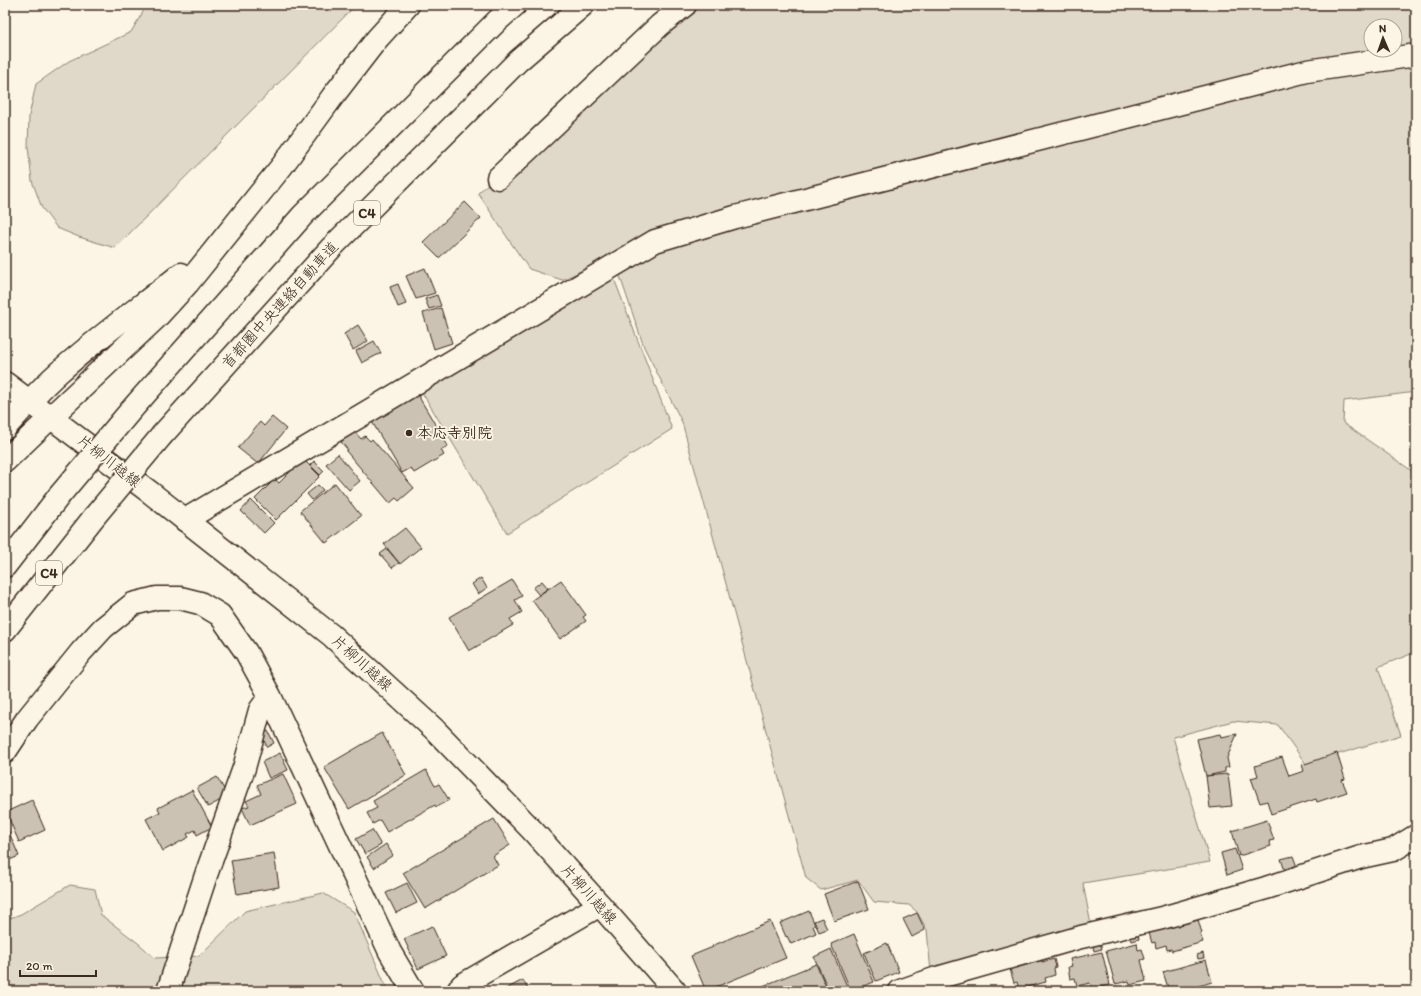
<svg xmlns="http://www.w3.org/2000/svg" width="1421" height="996" viewBox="0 0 1421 996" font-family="Itim,'Klee One',sans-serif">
<rect width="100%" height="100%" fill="#fcf5e5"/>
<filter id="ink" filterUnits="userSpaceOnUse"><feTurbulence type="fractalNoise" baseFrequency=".025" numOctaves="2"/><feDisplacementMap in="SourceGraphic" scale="8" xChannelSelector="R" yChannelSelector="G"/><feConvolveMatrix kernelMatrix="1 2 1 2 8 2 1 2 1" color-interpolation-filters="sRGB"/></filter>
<g filter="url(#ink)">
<path fill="#e0d8c8" stroke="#8e8173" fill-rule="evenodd" d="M147 5H356L115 248 79 237 57 228 42 208 32 181 28 147 29 116 36 84 69 61 131 32Z
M697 5H1416V392L1344 401 1343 423 1415 473 1416 477V652L1378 667 1401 735 1306 764 1278 725 1233 721 1173 737 1210 862 1083 883 1091 925 931 972 927 930 917 912 909 905 874 902 858 880 821 890 806 878 682 422 644 347 613 256 562 280 529 269 511 243 478 193 589 91ZM1371 26H1395V50H1371Z
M613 276 672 429 507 533 420 389Z
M70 885 95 889 101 915 138 943 155 958 199 956 245 911 323 893 354 912 388 991H5V920L21 914Z"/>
<path fill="#ccc2b3" stroke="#3b2a1e" d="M465 202 481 218 439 258 423 242Z
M425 268 435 293 416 299 406 276Z
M398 284 406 304 398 307 390 287Z
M437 295 441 306 429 309 425 299Z
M441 308 452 343 434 349 423 313Z
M358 325 368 341 353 350 344 334Z
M374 341 381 353 362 363 356 351Z
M416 392 448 446 441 450 444 455 414 473 411 468 402 473 371 420Z
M272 417 286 429 258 464 238 448 260 422 264 426Z
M354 431 361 439 365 436 370 441 372 439 414 488 399 501 396 498 390 503 346 451 348 450 341 442Z
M338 454 360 481 349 490 326 464Z
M303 459 320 476 276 520 255 499 275 479 279 483Z
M314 461 324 471 320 475 310 465Z
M335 483 361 516 326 543 300 511Z
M318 485 323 490 312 500 307 494Z
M251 500 274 523 264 533 241 511Z
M405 528 421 547 400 564 384 544Z
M387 549 399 563 392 568 380 554Z
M481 578 487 588 478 594 472 584Z
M512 580 522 596 515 600 522 612 510 619 513 625 469 651 449 617Z
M561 580 586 615 583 617 586 621 560 639 532 600Z
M542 581 548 588 539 595 533 588Z
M1416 709V733L1415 734 1410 710Z
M268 731 274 743 267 747 261 734Z
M382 733 406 775 349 809 324 767Z
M1220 734 1221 737 1237 734 1227 758 1229 767 1225 768V772L1206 776 1197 739Z
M280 753 288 770 269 778 262 762Z
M1337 753 1345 779 1342 780 1347 792 1317 802 1316 799 1271 814 1267 801 1260 803 1251 778 1258 776 1255 766 1282 757 1289 776 1304 771 1302 765Z
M426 770 435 786 439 784 449 800 436 807 435 805 387 832 380 820 373 824 367 813 377 808 373 801Z
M283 774 297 804 250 825 242 808 249 806 246 801 261 794 257 785Z
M1228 774 1232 806 1210 808 1206 776Z
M217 777 228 796 208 807 197 788Z
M192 790 212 827 197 835 195 830 187 834 189 837 163 851 146 819 160 812 158 808Z
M32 800 45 830 19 842 6 812Z
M494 819 510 845 493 856 498 865 425 909 403 873Z
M1267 820 1274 840 1269 841 1271 846 1239 856 1232 831Z
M8 830 19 856 5 862V831Z
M372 830 381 845 365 854 356 839Z
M386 844 393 855 374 868 367 857Z
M1235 849 1242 870 1227 875 1221 853Z
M274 853 279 887 237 894 231 860Z
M1293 856 1297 867 1285 871 1281 859Z
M858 881 869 909 834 921 824 894Z
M407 883 417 903 396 913 386 893Z
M809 911 815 925 813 926 816 933 791 944 787 936 786 937 780 923Z
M917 913 925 930 912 937 903 919Z
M822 918 827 929 819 932 814 921Z
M1198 920 1202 933 1200 934 1203 942 1172 951 1171 949 1167 950 1166 945 1156 948 1155 942 1152 943 1149 933Z
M770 921 786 958 706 991 691 956 713 947 712 946Z
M432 926 446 956 418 969 404 939Z
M854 934 874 982 851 991 831 944Z
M1138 934 1139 939 1132 941 1130 936Z
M887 943 899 972 876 981 864 953Z
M1100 943 1102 949 1094 951 1093 946Z
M1137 943 1138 950 1142 949 1145 959 1141 960 1146 981 1130 985 1129 981 1115 984 1106 951Z
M831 949 849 991H829L814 957Z
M1102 952 1110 985 1092 989 1090 983 1077 986 1075 978 1070 979 1068 967 1072 966 1070 959Z
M1203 953 1204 958 1198 959 1197 955Z
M1054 959 1056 967 1054 968 1055 975 1045 978 1046 982 1019 989 1017 982 1014 983 1010 969 1041 960 1042 962Z
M1206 960 1212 982 1182 991H1169L1163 972Z
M816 964 828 991H765L763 986Z
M523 980 529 991H502Z"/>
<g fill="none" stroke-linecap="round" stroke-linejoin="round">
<defs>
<path id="minor" d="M498 178 660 25 685 5
M5 428C22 409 39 390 58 373 97 338 140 307 181 274
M5 461 51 417 155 319 188 283 282 166 333 96 377 39 408 5
M185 520 655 241 735 217 1307 71 1416 55
M5 752 27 719 81 652 103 628 133 604 157 598H180L200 603 220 615 246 652 270 696 390 952 413 991
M168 991 206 875 244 768 260 710 270 696
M458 991 462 985 600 905
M900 991 937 978 1081 937 1162 918 1266 888 1361 857 1393 850 1416 836"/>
<path id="major" d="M5 383 151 493 331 635 434 729 532 830 600 905 675 991"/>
<path id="highway" d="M132 409 303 215 497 21 515 5
M163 434 332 247 518 61 583 5
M5 566 59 496
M5 630 94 517"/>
</defs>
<use href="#minor" stroke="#3b2a1e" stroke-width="25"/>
<use href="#major" stroke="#3b2a1e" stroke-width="25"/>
<use href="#highway" stroke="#3b2a1e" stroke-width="25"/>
<use href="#minor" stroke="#fcf5e5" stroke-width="22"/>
<use href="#major" stroke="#fcf5e5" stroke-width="22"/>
<use href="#highway" stroke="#fcf5e5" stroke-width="22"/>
<defs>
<path id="highway-bridge" d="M59 496 132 409
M94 517 163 434"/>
</defs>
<use href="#highway-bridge" stroke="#3b2a1e" stroke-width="25" stroke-linecap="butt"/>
<use href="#highway-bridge" stroke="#fcf5e5" stroke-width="22"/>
</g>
</g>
<circle fill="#3b2a1e" stroke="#fcf5e5" stroke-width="1.5" cx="409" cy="433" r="4"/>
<g text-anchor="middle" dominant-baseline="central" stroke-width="3.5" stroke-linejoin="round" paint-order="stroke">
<g fill="#fcf5e5" stroke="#75675a" stroke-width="1">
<rect x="354" y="201" width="26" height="24" rx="3"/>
<rect x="36" y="561" width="26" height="24" rx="3"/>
</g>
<g font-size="14" font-weight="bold" fill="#3b2a1e">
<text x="367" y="213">C4</text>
<text x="49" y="573">C4</text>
</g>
<g font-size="15" fill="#3b2a1e" stroke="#fcf5e5">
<text transform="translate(280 305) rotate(-48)">首都圏中央連絡自動車道</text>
<text transform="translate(109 461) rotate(38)">片柳川越線</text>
<text transform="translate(362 663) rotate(42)">片柳川越線</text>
<text transform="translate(589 894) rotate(48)">片柳川越線</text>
</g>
<g font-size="15" font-weight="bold" fill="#3b2a1e" stroke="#fcf5e5" text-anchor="start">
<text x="417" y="433">本応寺別院</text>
</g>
</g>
<rect width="1421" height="996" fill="none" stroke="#fcf5e5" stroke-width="20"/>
<rect x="10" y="10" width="1401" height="976" fill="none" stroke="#3b2a1e" stroke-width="1.5" filter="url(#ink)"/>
<g transform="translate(1383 38) rotate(358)"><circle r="19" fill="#fcf5e5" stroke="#afa495"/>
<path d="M0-3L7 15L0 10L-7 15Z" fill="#3b2a1e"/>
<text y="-6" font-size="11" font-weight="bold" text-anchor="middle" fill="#3b2a1e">N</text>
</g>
<path d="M20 970v6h76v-6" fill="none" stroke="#3b2a1e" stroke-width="2"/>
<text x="26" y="970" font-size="12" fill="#3b2a1e" stroke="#fcf5e5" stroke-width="3" paint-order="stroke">20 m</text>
</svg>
